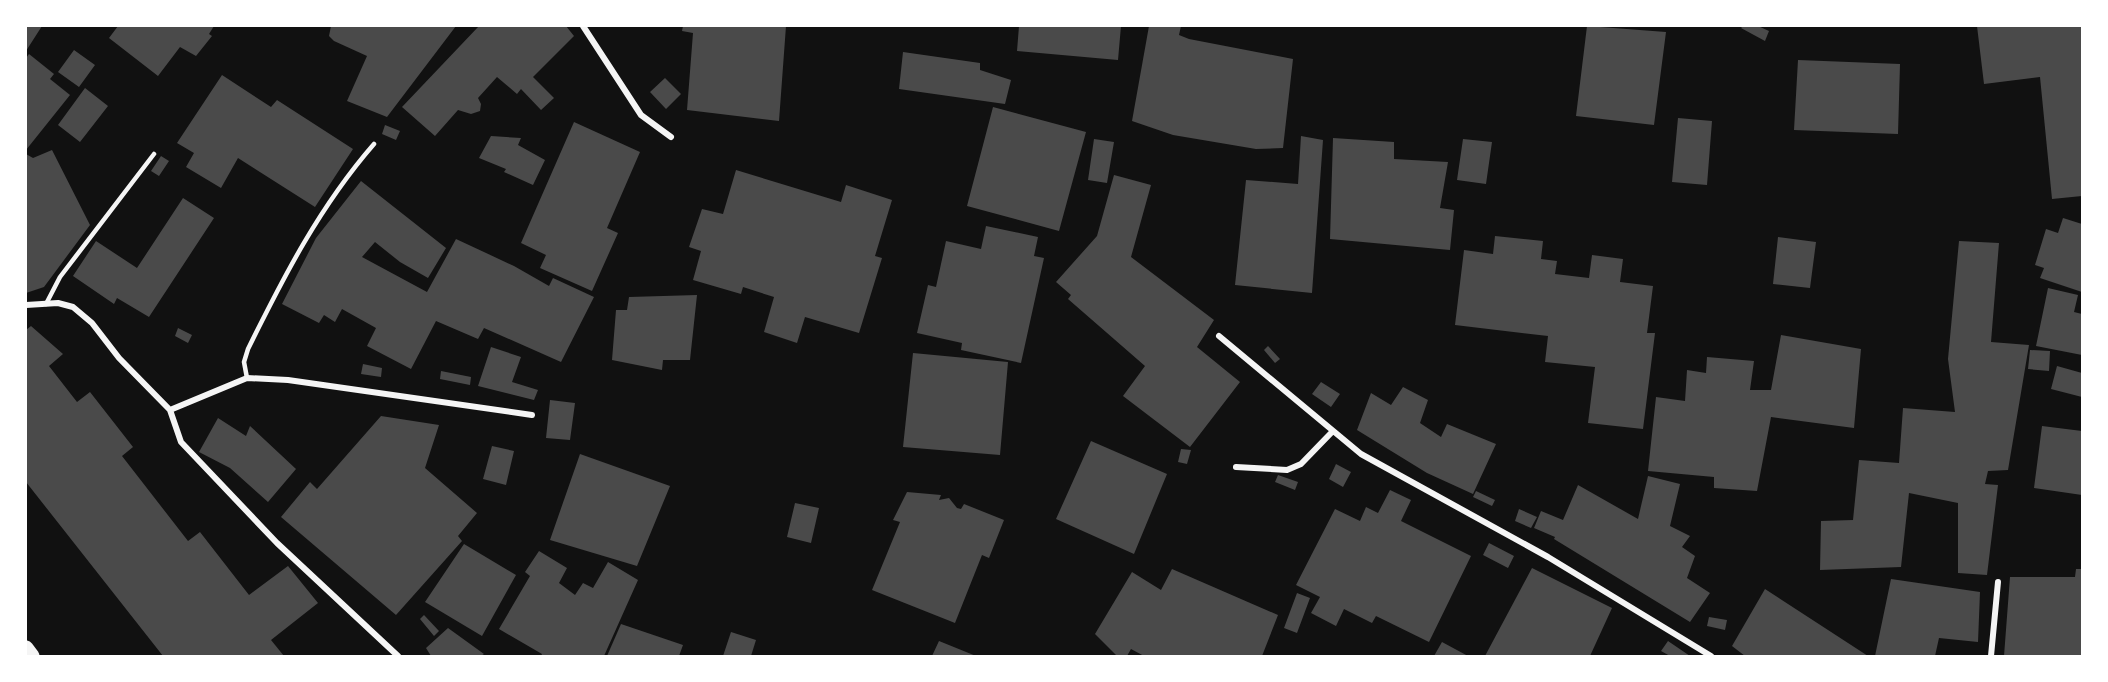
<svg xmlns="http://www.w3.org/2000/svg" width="2108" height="682" viewBox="0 0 2108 682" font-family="Rubik,sans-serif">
<rect width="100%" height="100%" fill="#111"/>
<path fill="#4a4a4a" d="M26 26H42L26 51Z
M118 26H214L209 34 212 36 196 56 180 47 158 76 109 38Z
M331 26H456L387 117 347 101 367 56 334 41 329 36Z
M479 26H566L574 36 533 77 554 98 541 110 521 89 517 94 497 77 478 98 481 104 480 111 471 114 458 110 435 136 402 107Z
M683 26H786L779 121 687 110 693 33 682 31Z
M1019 26H1121L1118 60 1017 51Z
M1149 26H1181L1179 35 1189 39 1293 59 1283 148 1256 149 1173 135 1132 121Z
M1587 26 1666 32 1654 125 1576 116Z
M1743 26H1758L1769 31 1765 41 1741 28Z
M1977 26H2082V196L2052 199 2040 77 1984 84Z
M74 50 95 65 79 87 58 72Z
M903 52 980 63V70L1011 80 1005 104 899 89Z
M29 54 54 74 50 79 70 95 26 150V58Z
M1798 60 1900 64 1898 134 1794 130Z
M222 75 271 107 277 100 353 149 315 207 238 158 221 188 186 167 194 153 177 143Z
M665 78 681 94 666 109 650 92Z
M85 88 108 106 80 142 58 125Z
M993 107 1086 132 1059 231 967 206Z
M1678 118 1712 121 1707 185 1672 182Z
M574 122 640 152 607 228 618 233 592 291 540 268 546 255 521 243Z
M385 125 400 131 396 140 382 134Z
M491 136 521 138 518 145 545 160 533 185 504 172 506 169 479 158Z
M1301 136 1323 140 1312 293 1235 285 1246 180 1298 184Z
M1333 138 1394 142V159L1448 162 1440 208 1454 210 1450 250 1330 239Z
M1094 139 1114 142 1107 183 1088 180Z
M1463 139 1492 142 1486 184 1457 180Z
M52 150 90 225 44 287 26 293V154L33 158Z
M161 156 169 161 159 176 151 171Z
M736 170 841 202 846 185 892 200 875 256 882 258 859 333 805 317 797 343 764 332 774 297 743 287 741 294 693 280 701 251 689 247 702 209 723 214Z
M1114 175 1151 185 1131 257 1214 320 1197 347 1240 382 1190 447 1123 396 1145 366 1068 299 1071 295 1056 282 1097 236Z
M361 181 446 248 428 278 400 262 375 242 362 257 427 292 456 239 514 266 549 286 553 278 594 297 561 362 484 328 478 339 436 321 411 369 367 346 376 328 342 309 335 322 324 315 319 323 282 304 316 238Z
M183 198 214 218 149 317 117 298 114 304 73 276 96 241 137 268Z
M2063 218 2082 224V292L2040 278 2044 268 2035 265 2046 229 2058 233Z
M986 226 1038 237 1034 256 1044 258 1021 363 961 350 962 343 917 333 928 285 936 287 946 241 981 249Z
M1495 236 1543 241 1541 259 1557 261 1555 274 1589 278 1592 255 1623 259 1620 282 1653 286 1647 333H1655L1643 429 1588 423 1595 367 1545 362 1548 336 1455 325 1464 250 1493 254Z
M1778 237 1816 242 1810 288 1773 284Z
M1959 241 1999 243 1991 342 2029 345 2008 470 1988 471 1985 484 1998 485 1987 575 1958 573V503L1909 493 1901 567 1820 570 1821 521 1853 520 1859 460 1899 463 1903 408 1955 412 1948 359Z
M2048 288 2078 295 2074 312 2082 314V355L2036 346Z
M697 295 690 360H663L662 370 612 360 616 310H627L629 297Z
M31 326 63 354 49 366 77 402 90 392 133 447 122 456 188 541 200 532 249 595 288 566 318 603 271 640 284 656H163L26 482V330Z
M178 328 192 335 188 343 175 336Z
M1781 335 1861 349 1854 428 1771 417 1757 491 1714 488V477L1648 471 1656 397 1685 401 1687 370 1706 373 1707 357 1754 361 1750 390H1771Z
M1268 346 1280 359 1275 363 1264 350Z
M491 347 521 357 512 382 538 390 534 400 478 386Z
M2030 350 2050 351 2049 371 2028 369Z
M913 353 1008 362 1000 455 903 447Z
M363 364 382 368 381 377 361 374Z
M2057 366 2082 373V397L2051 389Z
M441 371 471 377 470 385 440 379Z
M1321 382 1340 394 1331 407 1312 394Z
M1403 387 1428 400 1420 423 1441 437 1447 424 1496 444 1473 494 1427 473 1357 430 1371 393 1391 405Z
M550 400 575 403 570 440 546 438Z
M381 416 439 425 425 468 477 513 458 536 462 541 396 615 281 517 310 482 317 489Z
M218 418 246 436 250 426 296 469 268 502 230 468 199 452Z
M2042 426 2082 431V495L2034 488Z
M1091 441 1167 474 1134 554 1056 519Z
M492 446 514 451 506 485 483 479Z
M1181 449 1191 450 1187 464 1178 462Z
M580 454 670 486 637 566 550 540Z
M1336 464 1351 472 1343 487 1329 479Z
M1278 475 1298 482 1295 490 1275 482Z
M1648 476 1680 484 1670 526 1690 536 1682 547 1695 556 1687 578 1710 593 1690 622 1554 539 1555 537 1534 528 1541 511 1563 520 1578 485 1638 519Z
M1390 490 1411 500 1401 521 1471 556 1429 642 1376 616 1372 623 1344 609 1336 626 1311 613 1320 597 1296 585 1335 509 1360 521 1366 507 1378 513Z
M1476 491 1495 500 1492 506 1473 497Z
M907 492 941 495 939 500 949 498 957 508 961 509 964 504 1004 520 989 558 982 555 955 623 872 590 900 522 893 520Z
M795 503 819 508 811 543 787 537Z
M1519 509 1537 517 1531 528 1515 521Z
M1489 543 1514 556 1508 568 1483 555Z
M464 544 516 575 482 636 425 602Z
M539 551 567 568 559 583 575 595 583 583 593 588 608 562 638 580 604 656H541L542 654 499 629 530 576 525 572Z
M1532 568 1612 608 1590 656H1485Z
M1172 569 1278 615 1262 656H1144L1131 649 1127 656H1117L1095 634 1132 572 1161 590Z
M2076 569H2082V656H2004L2010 577H2075Z
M1891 579 1980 592 1978 642 1939 638 1935 656H1875Z
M1765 589 1868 656H1745L1732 646Z
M1297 593 1310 598 1297 633 1284 628Z
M424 615 439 631 434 636 420 619Z
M1709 617 1727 620 1725 630 1707 626Z
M621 624 683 645 679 656H607Z
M448 628 484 654 481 656H431L426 648Z
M731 632 756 640 751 656H723Z
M939 641 976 656H932Z
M1668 641 1690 656H1670L1661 651Z
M1442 642 1468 656H1434Z"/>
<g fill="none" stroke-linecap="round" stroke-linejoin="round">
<path stroke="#f5f5f5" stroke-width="4.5" d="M46 304 60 277 154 154
M247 378 244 362 248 349C284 276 320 206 374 144"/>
<path stroke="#f5f5f5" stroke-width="6" d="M583 26 641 115 671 137
M26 305 58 303 73 307 92 323 119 358 170 410 181 442 277 543 398 656
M1219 336 1361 454 1548 557 1711 656
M170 410 247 378 288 380 532 415
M1236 467 1287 470 1301 464 1332 432
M1991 656 1998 582"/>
<path stroke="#f5f5f5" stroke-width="15" d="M26 648 32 656"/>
</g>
<rect width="2108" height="682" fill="none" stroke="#ffffff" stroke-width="54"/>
</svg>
